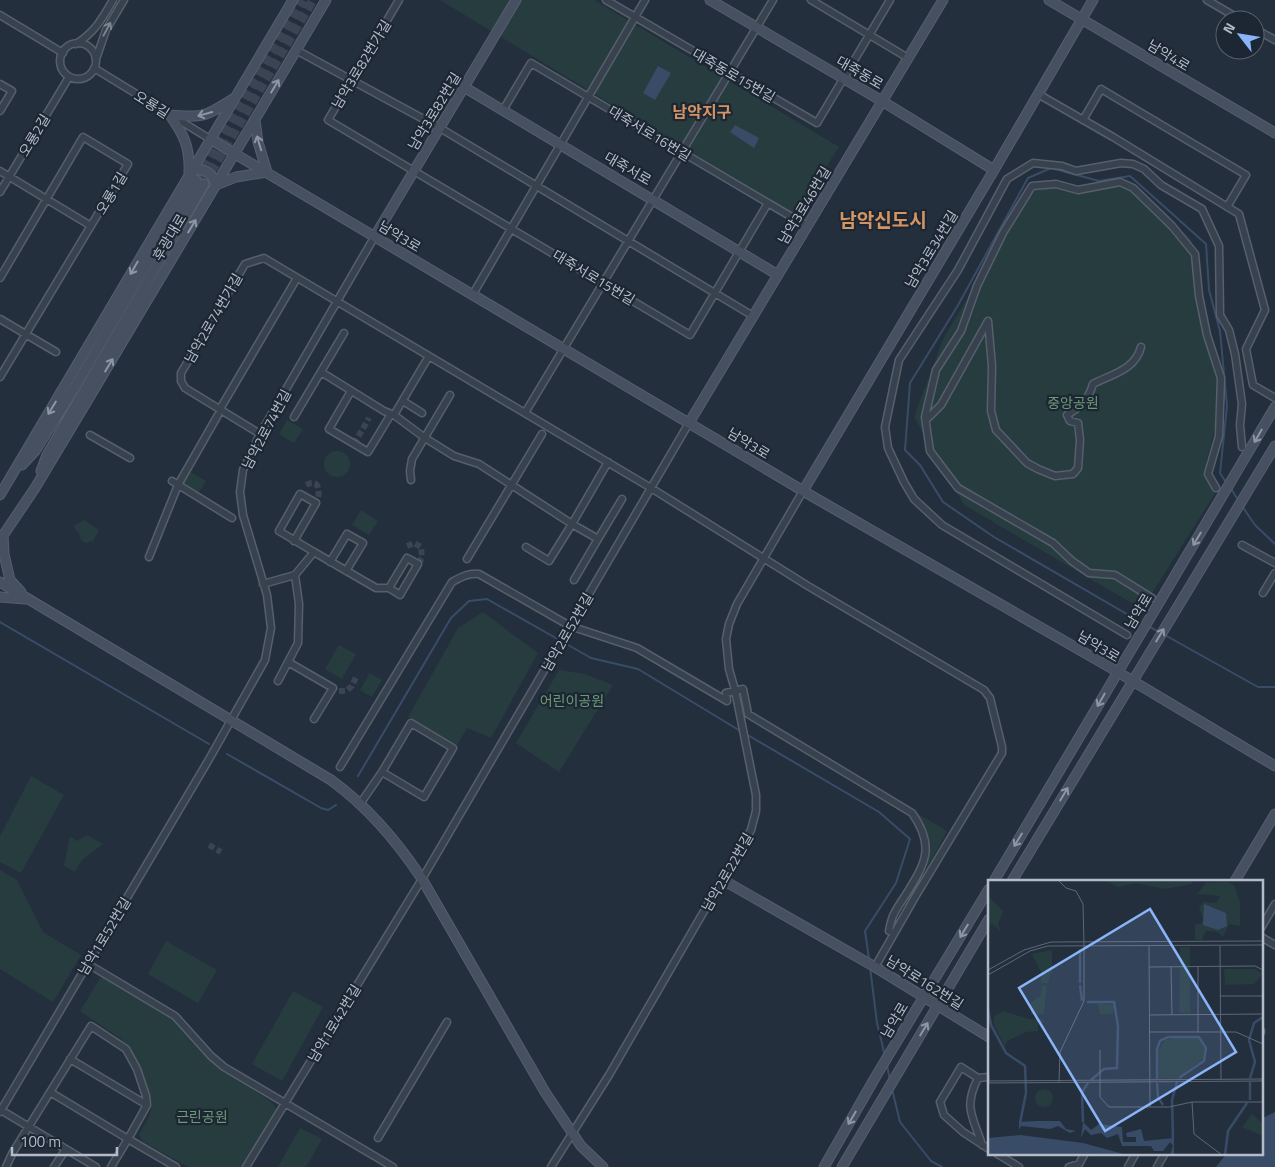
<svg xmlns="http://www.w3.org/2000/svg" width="1275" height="1167" viewBox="0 0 1275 1167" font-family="'Titillium Web','Noto Sans KR',sans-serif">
<rect width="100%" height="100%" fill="#242f3e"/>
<path fill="#263c3f" d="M440 0H594L839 147 795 216Z
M1129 187 1191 239 1200 321 1223 398 1206 463 1218 489 1142 609 964 505 914 417 943 339 1033 188Z
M287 420 303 429 294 443 279 434Z
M324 464a13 13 0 1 1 26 0a13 13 0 1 1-26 0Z
M189 471 206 481 199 492 194 493 184 487 183 482Z
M361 510 378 521 369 535 352 525Z
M84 520 99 530 93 541 86 543 81 540 79 532 76 531 74 526Z
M483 612 538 653 491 738 467 728 457 745 408 717 458 628Z
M339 645 356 654 342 679 325 669Z
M559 670 585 674 613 685 559 772 516 743Z
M370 673 382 680 372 697 360 690Z
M31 776 64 795 21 873 0 862V836Z
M913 811 947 831 927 868 928 841Z
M87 835 103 844 82 860 75 872 64 866 70 836 77 841Z
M0 870 17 880 43 932 81 955 53 1002 0 969Z
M166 941 217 970 198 1003 148 974Z
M102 975 180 1024 219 1067 274 1104 276 1110 243 1167H188L142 1141 139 1134 149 1117 152 1106 139 1064 130 1048 121 1039 80 1011Z
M293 991 323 1007 282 1081 252 1064Z
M300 1128 322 1139 306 1167H278Z"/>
<path fill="#394c67" d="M658 66 671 73 655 100 643 93Z
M735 125 759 138 754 148 730 132Z
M1275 1112V1167H1216L1227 1153H1261V1119Z"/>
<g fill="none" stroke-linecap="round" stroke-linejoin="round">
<path stroke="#394c67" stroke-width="2" d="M1230 487 1238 500
M1242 506 1255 525 1275 544
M0 622 209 744
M1144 624 994 537 943 502 920 465 905 450 910 383 957 307 1028 178 1051 168 1099 181 1130 176 1206 244 1209 290 1220 331 1227 406 1220 473 1227 484
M1148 626 1159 632
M1163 634 1258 687H1275
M746 734 879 812 910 839 896 883 865 931 869 959
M227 754 321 808 328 810 336 805
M358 776 451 618 469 601 487 599 591 658 638 669 742 732
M870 967 877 1023 885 1056
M887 1065 890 1080
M892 1089 900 1122 931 1161 942 1167"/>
<path stroke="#3a4453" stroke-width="6" stroke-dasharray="6 3" stroke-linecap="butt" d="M354 444 369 418
M306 485C320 477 321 494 316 503
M407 546 414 543 421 547 422 558 418 564
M339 691H346L352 686 357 675
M209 845 221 852"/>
<path stroke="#3a4453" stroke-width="9" stroke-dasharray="9 4.5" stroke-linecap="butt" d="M196 180 303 0
M204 184 313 0"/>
<defs>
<path id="street" d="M399 0 328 120 690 335 768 203 531 63 503 110
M606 0 817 123 890 0
M811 0 908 58
M1207 0 1241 20
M0 15 63 53
M1255 29 1275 40
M60 61a18 18 0 1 1 36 0a18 18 0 1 1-36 0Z
M76 44C95 32 102 19 113 0
M296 50 440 128 753 316
M96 59 106 30 124 0
M94 68 210 139
M0 84 12 91 0 111
M1038 94 1113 137 1239 214 1265 310 1246 349 1253 385 1275 398
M1083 120 1101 89 1246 175 1227 207
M0 171 91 226
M0 192 69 77
M768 203 807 226
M0 278 83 137 128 164 0 377
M473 294 645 0
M0 319 56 352
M321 372 384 411 394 415 425 438 454 456 479 464 572 524 608 462
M351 391 329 429 368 452 391 414
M403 401 422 413
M220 409 297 278
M525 413 773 0
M394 415 429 356
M294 417 344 333
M926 420 941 405 988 321 992 366 991 411 996 430 1027 463 1038 469 1055 476 1073 474 1078 468 1080 440 1078 423 1070 421 1067 415C1080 407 1089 399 1093 384 1112 374 1135 370 1141 347
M260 434 185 388 181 381V373L245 264 264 258 651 488 808 586 984 690 990 698 1002 747V753L915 897 875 967
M90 435 130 458
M411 480 410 471 412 459 450 395
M172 481 232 518
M598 539 622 499
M294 541 316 503 300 494 279 531 314 552
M1242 545 1275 563
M526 547 549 561 572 524 598 539 574 580
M149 557 178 485 218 415
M467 559 542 434
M330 562 347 534 363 543 346 571
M263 584 295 575 314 552 376 588H389L400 595 418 564 407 558 389 588
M1263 593 1275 573
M1152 598 1115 575 1089 573 1072 561 1053 543 958 488 930 451 925 417 936 370 961 331 977 286 1003 233 1032 186 1056 184 1078 190 1120 182 1133 188 1172 226 1195 254 1199 296 1207 335 1221 378 1219 436 1208 474 1216 488
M1127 635 942 525 914 499 904 482 888 448 885 427 899 360 958 270 1007 179 1033 163 1062 166 1076 171 1121 163 1133 164 1144 169 1161 185 1202 209 1219 246 1220 315 1229 330 1235 354 1242 404 1240 425 1242 447
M288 662 333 688 314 719
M278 681 298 643 299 604 295 575
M340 767 452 582C461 577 468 573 479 574L570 626 637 648 727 701 726 693 743 689 748 714 912 813C936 847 925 864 905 896 901 902 896 909 893 916 891 921 890 926 889 931
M360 804 382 772 411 723 453 748 424 797 382 772
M1261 928 1275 904
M1261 937 1275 945
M88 964 175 1016 211 1056 224 1067 393 1167
M1261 1031V1032
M70 1059 147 1105
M989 1077 978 1078 961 1067 940 1102 944 1115 963 1132 989 1149
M978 1078C963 1108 973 1116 982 1145
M50 1092 128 1139 111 1167
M1 1110 96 1167
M0 1112 208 761 265 660 271 628 267 595 243 515 240 492 243 470 260 434 375 236
M378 1138 447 1022
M996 1153 1019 1167
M6 1167 13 1152 91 1026 126 1049 137 1069 146 1096 147 1105 128 1139 176 1167
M54 1167 66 1149
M246 1167 422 879 689 423
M551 1167 609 1075 751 830 756 811V795L735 690 729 669 726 639 729 624 737 604 803 491
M1069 1167 1079 1164 1085 1153
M1128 1167 1136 1153
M1157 1167 1165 1153"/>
<path id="secondary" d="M710 0 882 101 994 170
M1049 0 1275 133
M464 87 778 275
M170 115C203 118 205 117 233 99
M170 115C184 135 190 147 189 172
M210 139 810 495 1106 665 1275 766
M189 174 197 169C209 171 212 174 216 185L236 177 267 172 258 142 255 120
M375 236 516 0
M689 423 943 0
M22 465 35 451 78 382 196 180
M41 471 47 455 204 184
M803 491 994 170 1093 0
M0 495 293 0
M3 535 4 554 10 580 21 592
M0 540 35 488 83 408 326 0
M0 582 331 780C368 807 397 841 422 879L545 1092 581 1146 603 1167
M0 597 25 599
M723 880 875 967 989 1037
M994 881 1275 407
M1012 881 1275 446
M1235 881 1275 814
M824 1167 876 1076 989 889
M842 1167 989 919"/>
</defs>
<use href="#street" stroke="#565f6c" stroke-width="9"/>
<use href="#secondary" stroke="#565f6c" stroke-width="11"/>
<use href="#street" stroke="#38414e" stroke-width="6"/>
<use href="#secondary" stroke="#465061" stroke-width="9"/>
</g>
<defs><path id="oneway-shaft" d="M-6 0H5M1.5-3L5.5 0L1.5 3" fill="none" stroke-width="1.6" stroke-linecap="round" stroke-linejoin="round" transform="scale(1.25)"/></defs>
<use stroke="#7c8592" href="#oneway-shaft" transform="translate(107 29) rotate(-62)"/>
<g stroke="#8e96a5">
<use href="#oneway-shaft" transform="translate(275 86) rotate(-59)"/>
<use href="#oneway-shaft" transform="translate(205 114) rotate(165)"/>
<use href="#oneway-shaft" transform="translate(259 143) rotate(-107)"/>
<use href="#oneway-shaft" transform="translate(192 226) rotate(-59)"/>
<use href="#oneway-shaft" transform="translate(134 268) rotate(120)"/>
<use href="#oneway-shaft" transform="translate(109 365) rotate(-59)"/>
<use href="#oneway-shaft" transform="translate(52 408) rotate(121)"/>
<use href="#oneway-shaft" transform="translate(1258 436) rotate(120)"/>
<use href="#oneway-shaft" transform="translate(1197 539) rotate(121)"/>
<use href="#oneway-shaft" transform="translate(1160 635) rotate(-59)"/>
<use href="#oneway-shaft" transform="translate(1101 700) rotate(120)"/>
<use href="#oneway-shaft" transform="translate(1064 794) rotate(-59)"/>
<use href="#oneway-shaft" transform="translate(1018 840) rotate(121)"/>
<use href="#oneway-shaft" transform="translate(964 931) rotate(121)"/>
<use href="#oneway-shaft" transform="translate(924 1029) rotate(-59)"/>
<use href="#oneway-shaft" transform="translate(852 1118) rotate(120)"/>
</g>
<g text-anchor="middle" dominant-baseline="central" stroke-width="4.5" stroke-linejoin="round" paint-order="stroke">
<g font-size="14" fill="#b4bcc9" stroke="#1d2633">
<text transform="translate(1169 55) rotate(31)">남악4로</text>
<text transform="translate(361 64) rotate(-59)">남악3로82번가길</text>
<text transform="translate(860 72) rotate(30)">대죽동로</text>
<text transform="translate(734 75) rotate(30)">대죽동로15번길</text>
<text transform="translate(152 104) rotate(32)">오룡길</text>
<text transform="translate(434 111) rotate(-59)">남악3로82번길</text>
<text transform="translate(650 133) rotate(31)">대죽서로16번길</text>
<text transform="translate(34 135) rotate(-59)">오룡2길</text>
<text transform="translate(628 168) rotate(30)">대죽서로</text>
<text transform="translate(111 193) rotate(-59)">오룡1길</text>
<text transform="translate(804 205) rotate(-59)">남악3로46번길</text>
<text transform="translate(400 236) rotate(31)">남악3로</text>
<text transform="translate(169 237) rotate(-59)">후광대로</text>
<text transform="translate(931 249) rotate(-59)">남악3로34번길</text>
<text transform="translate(594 277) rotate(31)">대죽서로15번길</text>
<text transform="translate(213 318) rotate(-60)">남악2로74번가길</text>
<text transform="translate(266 429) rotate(-62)">남악2로74번길</text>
<text transform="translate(749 443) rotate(31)">남악3로</text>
<text transform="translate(1138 611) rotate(-59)">남악로</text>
<text transform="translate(567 632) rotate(-60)">남악2로52번길</text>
<text transform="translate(1099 646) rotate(31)">남악3로</text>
<text transform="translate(727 872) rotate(-60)">남악2로22번길</text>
<text transform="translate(104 936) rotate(-59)">남악1로52번길</text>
<text transform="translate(925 982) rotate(32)">남악로162번길</text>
<text transform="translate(894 1020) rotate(-59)">남악로</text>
<text transform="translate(334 1023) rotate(-59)">남악1로42번길</text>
</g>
<g font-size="14" fill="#6b9a76" stroke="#1d2633">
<text x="1073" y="402">중앙공원</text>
<text x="572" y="700">어린이공원</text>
<text x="202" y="1116">근린공원</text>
</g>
<g font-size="16" font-weight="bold" fill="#d59563" stroke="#1d2633">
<text x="702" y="112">남악지구</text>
</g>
<g font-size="19" font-weight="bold" fill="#d59563" stroke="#1d2633">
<text x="883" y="219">남악신도시</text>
</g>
</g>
<g transform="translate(988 880)">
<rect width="275" height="275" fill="#242f3e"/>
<path d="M116 0H205L204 4 177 9 148 3 130 7ZM240 2 246 5 252 22V46L241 44 235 57 228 51H218L214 60H207V44H213L215 39 211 27 216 22 228 23 232 16 209 14 218 3ZM0 16 15 31 10 45 13 51 3 43 0 52ZM192 67H202V133H191ZM64 70V90L60 103H53V92L44 74ZM236 89H267L275 94 266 104 237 105ZM54 106H59L56 134 43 135V122L52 116ZM109 123 126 125 125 134H112ZM16 131 40 139H55L56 142H50V151L38 152 19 161 17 167 5 143 6 136ZM187 158H210L217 169 215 179 189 199 171 198 170 171 177 160ZM47 218a9 9 0 1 1 18 0a9 9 0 1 1-18 0ZM264 234 275 244V256L254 247Z" fill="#263c3f"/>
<path d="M216 24 238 33 239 46 230 50 215 45ZM48 241H72L78 249 88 251 82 253 70 246 62 249 33 246 31 250V242ZM95 242 103 250 111 244 134 247 135 262H148V257H139L138 253 153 249 156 261 186 258V275H182L185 266 182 262 175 271H166L163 266H134L130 254 119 258 113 253 103 255 97 249 93 258ZM32 255 95 263 139 275H0V258Z" fill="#394c67"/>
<path fill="none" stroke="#394c67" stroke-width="2.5" d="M92 69V103M92 105 94 121M99 122H126L130 146 129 188 116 189 103 200M0 129 3 145 18 173 37 186 38 213 32 243M262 198 267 182 261 160 266 143 275 137M169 199V169L172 161 180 157H211L218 168 216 181 191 198M169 203 170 217 175 225M262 220V202M95 242 94 212 100 203M185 259 184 220 189 202M237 275 240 251 259 223"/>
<path fill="none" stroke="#5e6776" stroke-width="1" d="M70 0 78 8 88 11 95 24 96 65V121L72 172 71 202M161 66 162 227M232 66 233 200M161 87 267 86 275 90M183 87 184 135M210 87V152M0 90 36 70 63 62 275 61M0 95 42 71 60 66 275 65M232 116H275M161 135 275 134M161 152H248L275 164M112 170V217L121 227H181L204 222H275M0 180 1 201M0 201 275 199M0 203 275 201M204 222 206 254 234 275"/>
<path fill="#8ab4f8" fill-opacity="0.15" stroke="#8ab4f8" stroke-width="2.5" d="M162 29 248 172 117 251 31 108Z"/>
<rect width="275" height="275" fill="none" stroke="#b4bcc9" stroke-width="2.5"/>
</g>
<g transform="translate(1240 35) rotate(301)"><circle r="24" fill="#1d2633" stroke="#59626f"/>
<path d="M0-4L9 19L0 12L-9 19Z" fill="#8ab4f8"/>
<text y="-8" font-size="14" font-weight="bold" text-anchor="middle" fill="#b4bcc9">N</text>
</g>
<path d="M12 1147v8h105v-8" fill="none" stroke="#b4bcc9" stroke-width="2.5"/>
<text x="20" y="1147" font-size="15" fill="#b4bcc9" stroke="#1d2633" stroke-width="4" paint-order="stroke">100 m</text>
</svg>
